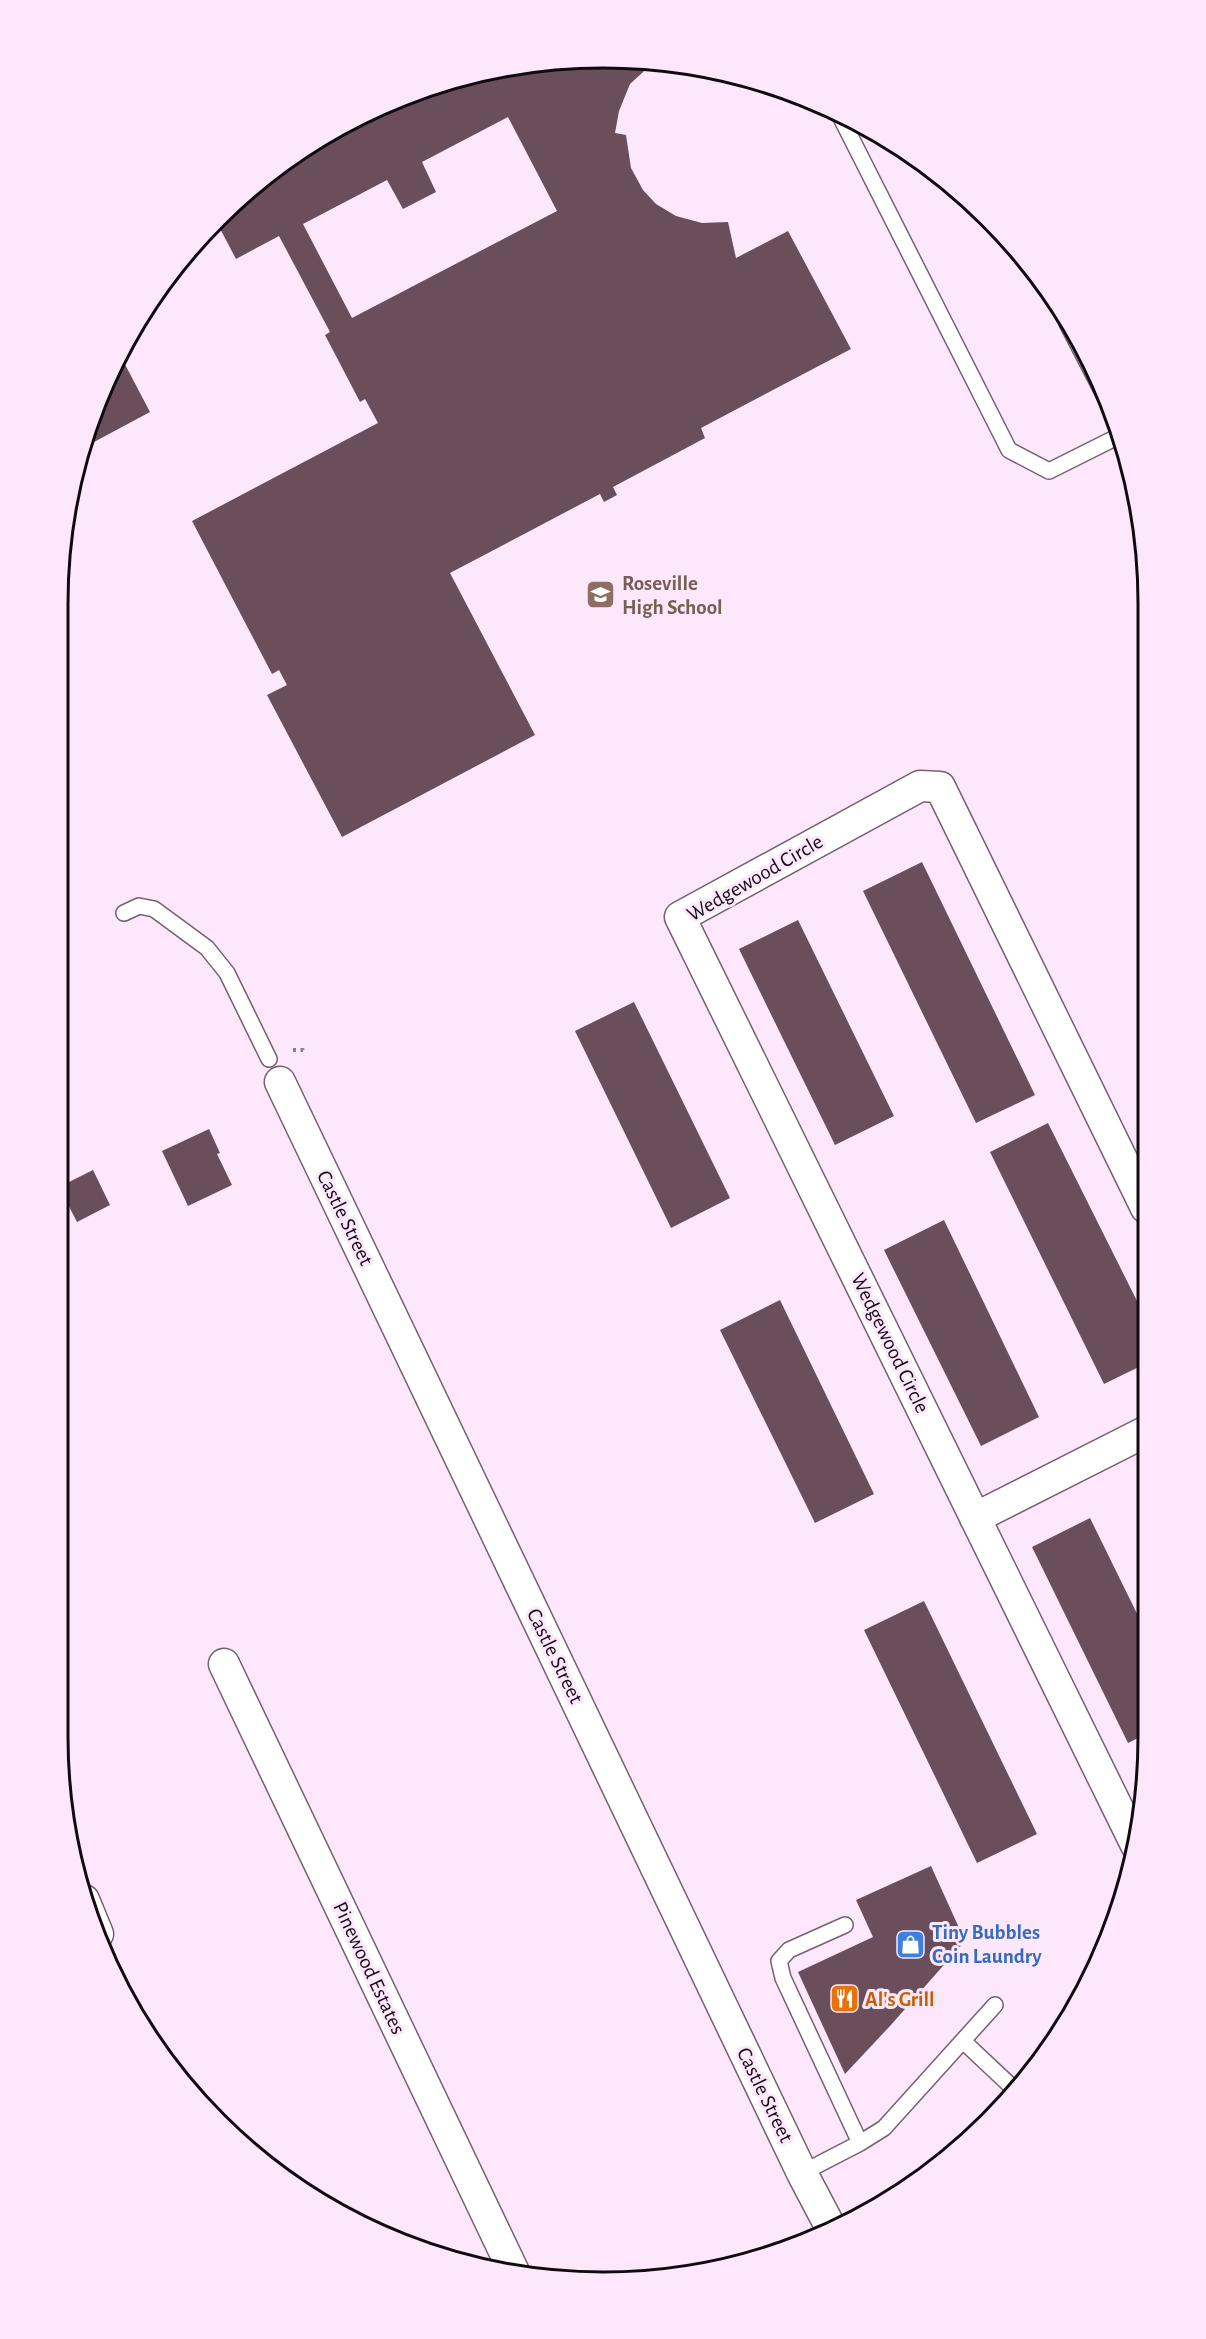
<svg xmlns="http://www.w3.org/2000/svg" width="1206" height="2339" viewBox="0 0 1206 2339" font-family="'Alegreya Sans',sans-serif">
<rect width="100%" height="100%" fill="#fde7fb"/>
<path fill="#6b4e5c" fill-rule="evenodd" d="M638 58 654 62 630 84 619 111 615 133 626 135 631 168 643 190 656 204 676 216 702 223 728 222 736 258 788 231 851 349 701 428 705 438 613 487 617 495 604 502 600 494 450 573 535 735 342 837 267 695 287 685 279 670 272 674 192 521 378 423 365 399 360 402 325 335 330 332 279 236 236 259 216 221 243 193 330 130 427 86 531 62ZM508 117 557 211 352 318 303 224 387 180 403 209 436 192 422 162Z
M119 353 150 412 81 449 113 362Z
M922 862 1035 1095 976 1123 863 891Z
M798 920 894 1116 835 1145 739 949Z
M634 1002 730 1198 671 1228 575 1031Z
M1048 1123 1147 1321V1363L1104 1384 990 1152Z
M209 1129 220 1153 217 1154 232 1185 188 1206 162 1151Z
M93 1170 110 1205 77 1222 59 1187Z
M944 1220 1039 1417 981 1446 884 1250Z
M780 1300 874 1494 815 1523 720 1330Z
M1090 1518 1147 1634 1148 1733 1128 1743 1032 1547Z
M924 1601 1037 1834 977 1863 864 1630Z
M931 1866 965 1941 890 2026 845 2074 798 1972 873 1937 856 1900Z"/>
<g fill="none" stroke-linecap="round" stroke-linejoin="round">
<defs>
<path id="lane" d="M837 110 1009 450 1049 471 1119 436
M1067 323 1112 410
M124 913 139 906 154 909 207 948 227 973 269 1059
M845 1925 789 1950 779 1961 783 1978 860 2143
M963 2041 1013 2088
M802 2173 860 2143 884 2128 995 2005"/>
<path id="street" d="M280 1082 802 2173 832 2230
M975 1518 1147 1431
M224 1664 514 2272
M1136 1845 680 917 920 786 940 787 1146 1208
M84 1900 98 1934"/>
</defs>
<use href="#lane" stroke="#746172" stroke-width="18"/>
<use href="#street" stroke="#746172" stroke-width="33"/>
<path stroke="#8e7f8d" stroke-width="4" stroke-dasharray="3 4.5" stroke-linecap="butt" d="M293 1050H303L305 1053"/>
<use href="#lane" stroke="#fff" stroke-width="15"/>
<use href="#street" stroke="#fff" stroke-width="30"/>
</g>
<defs>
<symbol id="school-square" viewBox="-11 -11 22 22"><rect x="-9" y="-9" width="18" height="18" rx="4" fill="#8d6e63" stroke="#fde7fb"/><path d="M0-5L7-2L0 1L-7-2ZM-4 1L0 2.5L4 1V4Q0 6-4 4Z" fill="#fff"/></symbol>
<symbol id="shop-square" viewBox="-11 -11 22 22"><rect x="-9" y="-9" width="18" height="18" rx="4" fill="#3f7fe0" stroke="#fde7fb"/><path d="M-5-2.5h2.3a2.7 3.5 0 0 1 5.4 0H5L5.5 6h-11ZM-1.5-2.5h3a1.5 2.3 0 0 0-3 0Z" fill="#fff"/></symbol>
<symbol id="restaurant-square" viewBox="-11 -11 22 22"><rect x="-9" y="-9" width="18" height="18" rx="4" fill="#e8710a" stroke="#fde7fb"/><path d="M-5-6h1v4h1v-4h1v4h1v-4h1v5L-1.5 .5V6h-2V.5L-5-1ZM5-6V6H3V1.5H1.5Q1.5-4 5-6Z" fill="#fff"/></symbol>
</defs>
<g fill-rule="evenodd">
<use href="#school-square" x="584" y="578" width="33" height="33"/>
<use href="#shop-square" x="894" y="1928" width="33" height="33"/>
<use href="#restaurant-square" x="828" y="1982" width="33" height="33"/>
</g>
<g text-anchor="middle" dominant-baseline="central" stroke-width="6" stroke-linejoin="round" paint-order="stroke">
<g font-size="21" font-weight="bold" fill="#785e54" stroke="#fde7fb" text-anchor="start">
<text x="622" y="583">Roseville<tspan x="622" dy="24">High School</tspan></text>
</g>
<g font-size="21" fill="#110a11" stroke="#fde7fb">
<text transform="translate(755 878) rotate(-30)">Wedgewood Circle</text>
<text transform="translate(345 1218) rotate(64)">Castle Street</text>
<text transform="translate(890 1343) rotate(64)">Wedgewood Circle</text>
<text transform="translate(555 1656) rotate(64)">Castle Street</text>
<text transform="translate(369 1968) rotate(65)">Pinewood Estates</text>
<text transform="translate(765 2095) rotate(64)">Castle Street</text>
</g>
<g font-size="21" font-weight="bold" fill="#366cbe" stroke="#fde7fb" text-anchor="start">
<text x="932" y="1932">Tiny Bubbles<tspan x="932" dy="24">Coin Laundry</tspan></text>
</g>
<g font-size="21" font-weight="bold" fill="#c56008" stroke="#fde7fb" text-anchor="start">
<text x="865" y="1999">Al's Grill</text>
</g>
</g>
<path d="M0 0H1206V2339H0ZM603 68H603A535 535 0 0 1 1138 603V1737A535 535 0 0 1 603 2272H603A535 535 0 0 1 68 1737V603A535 535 0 0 1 603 68Z" fill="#fde7fb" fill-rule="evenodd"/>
<path fill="none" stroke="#110a11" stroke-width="3" d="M603 68H603A535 535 0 0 1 1138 603V1737A535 535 0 0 1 603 2272H603A535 535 0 0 1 68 1737V603A535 535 0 0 1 603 68Z"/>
</svg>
